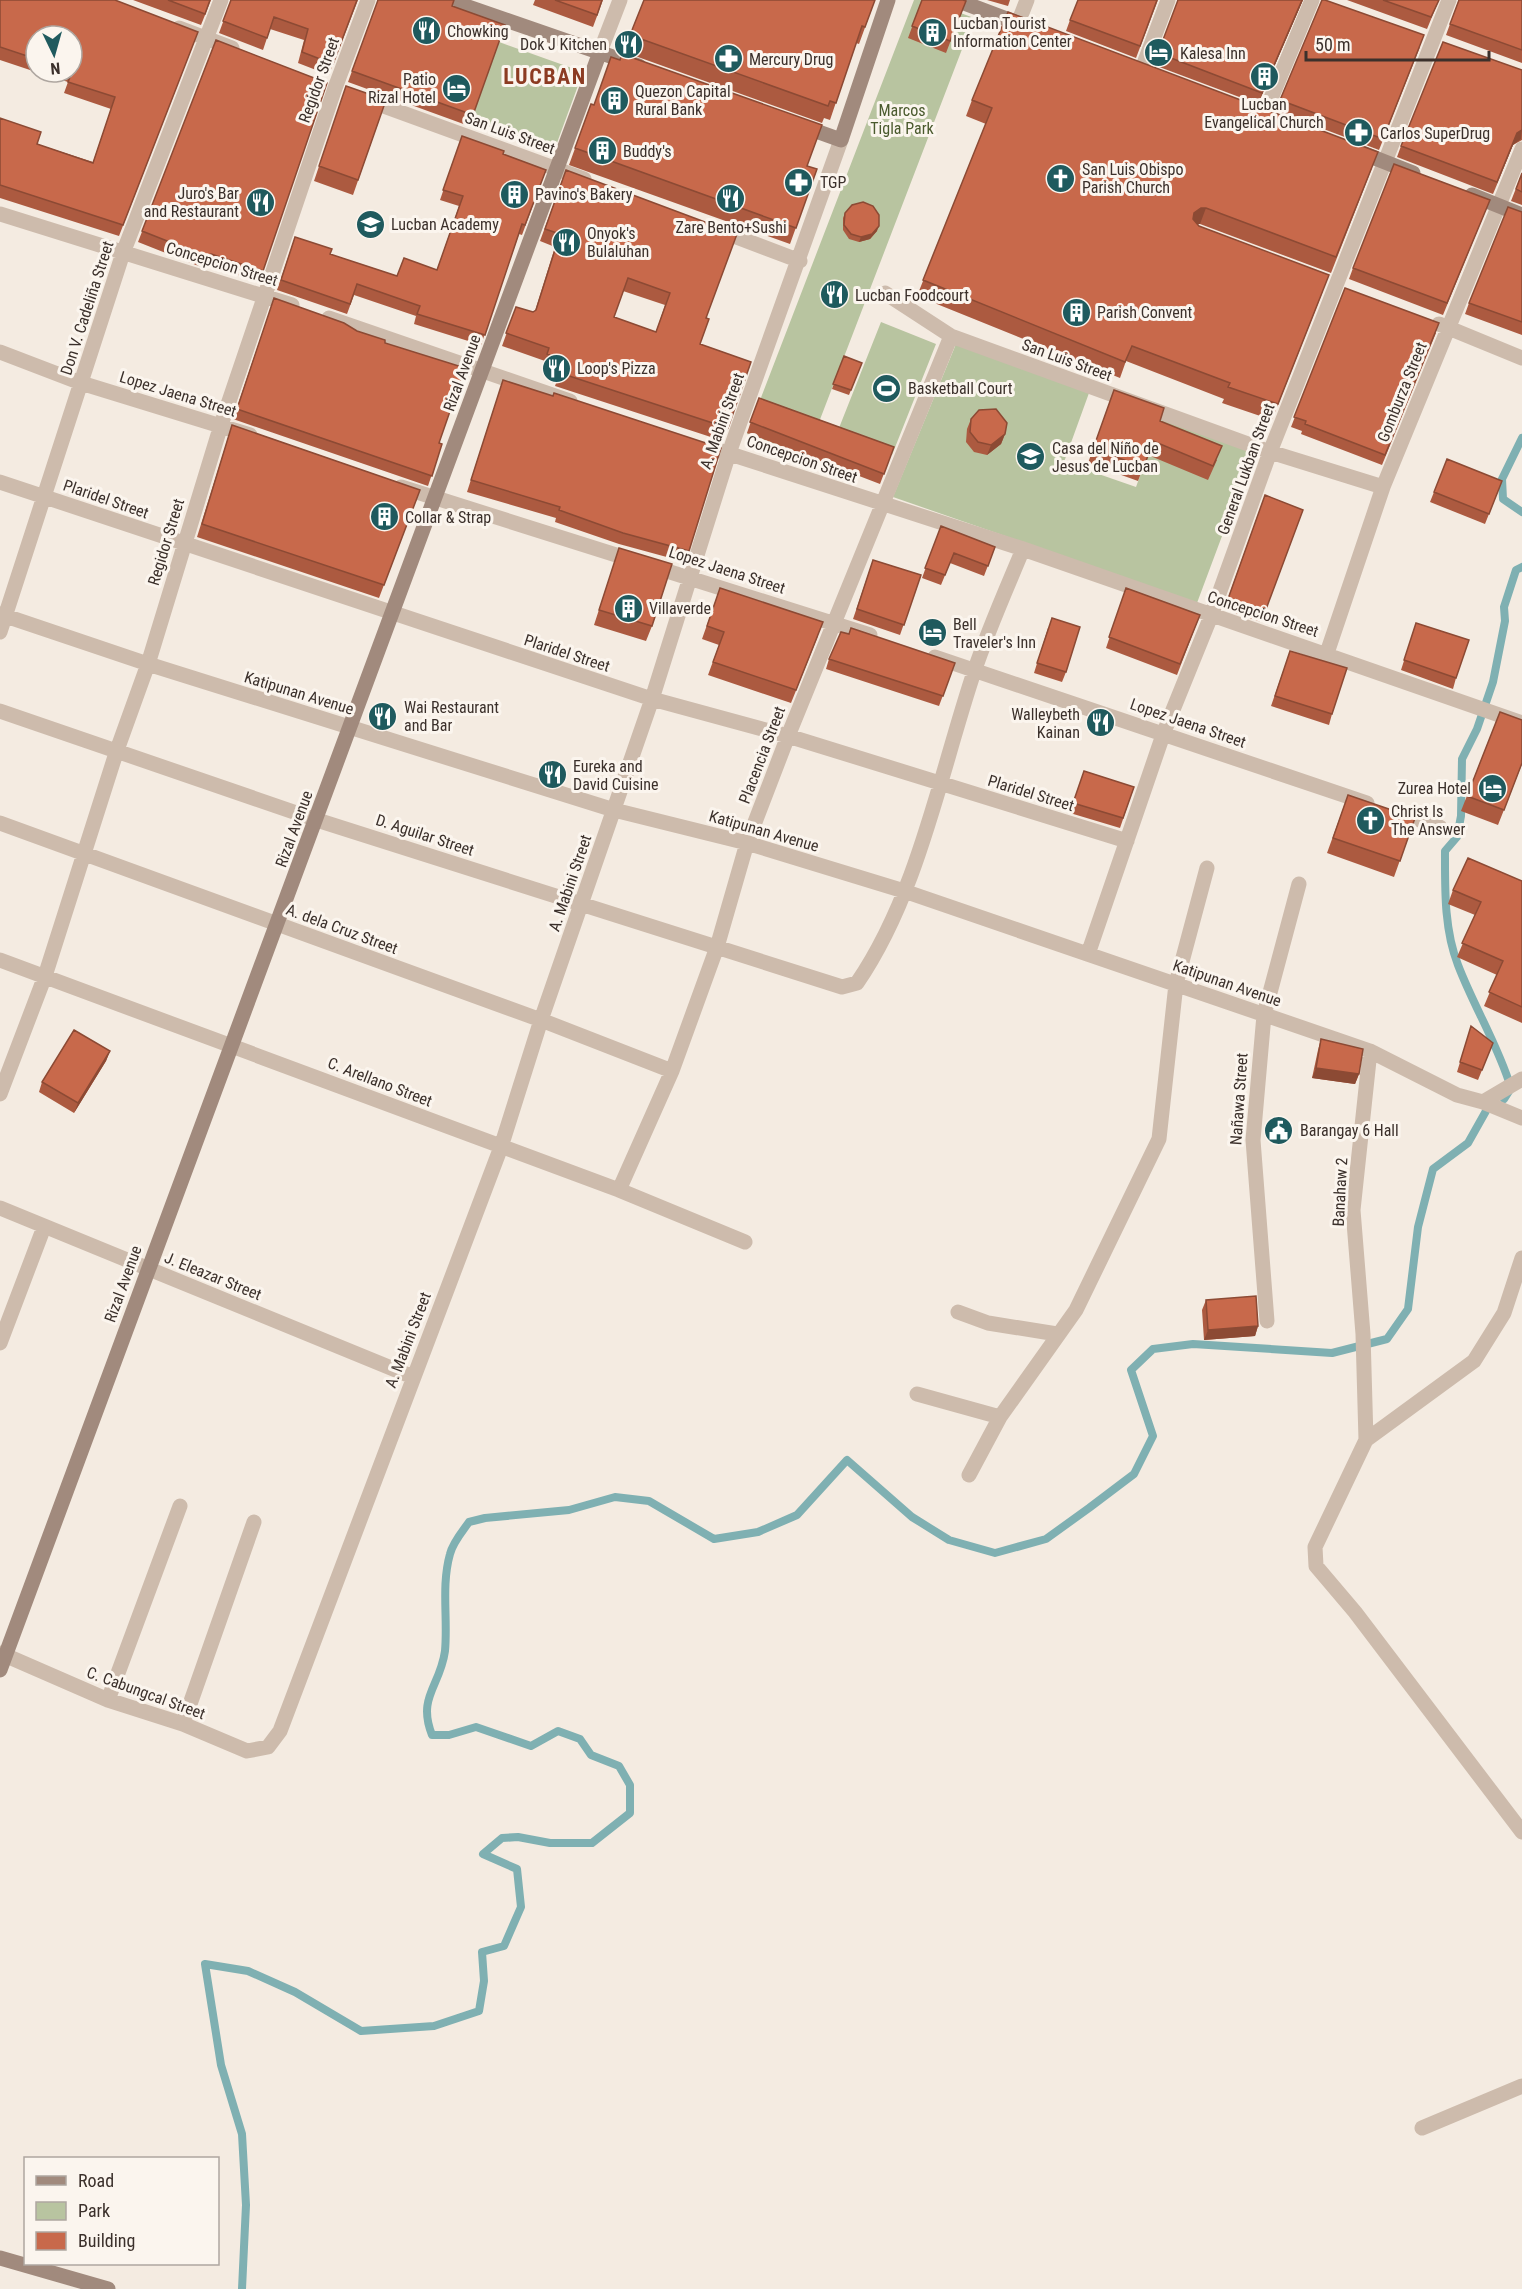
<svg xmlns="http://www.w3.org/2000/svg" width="1522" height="2289" viewBox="0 0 1522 2289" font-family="'Roboto Condensed',sans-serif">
<rect width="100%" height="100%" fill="#f4ebe1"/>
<path fill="#b8c4a0" d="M914 0H926L974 18 806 456 747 434Z
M499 42 583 72 554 151 471 121Z
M881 322 936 344 892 455 837 433Z
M956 344 1089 393 1064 462 1136 487 1161 418 1253 453 1197 603 893 497Z"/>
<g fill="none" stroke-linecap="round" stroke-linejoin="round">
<path stroke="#7fb0b2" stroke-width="8" d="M1522 438 1502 479 1503 499 1522 512
M1504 1099 1511 1088C1498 1045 1474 1007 1458 965 1444 929 1445 889 1445 851L1457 837 1461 816 1462 759 1477 729 1493 682 1505 621 1504 607 1516 570 1522 567
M242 2289 246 2205 242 2134 221 2065 205 1964 248 1971 295 1992 361 2031 434 2026 479 2011 484 1981 482 1952 504 1946 521 1907 517 1869 483 1854 502 1838 518 1837 550 1843H592L630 1813V1785L619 1766 591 1755 580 1739 558 1731 531 1746 476 1727 449 1735H432C417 1697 440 1687 445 1651 448 1619 441 1586 450 1554 453 1542 462 1532 469 1522L485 1518 569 1510 615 1497 649 1501 714 1539 758 1532 797 1515 847 1460 912 1517 949 1540 995 1553 1046 1539 1089 1508 1134 1474 1153 1436 1131 1370 1153 1349 1193 1344 1332 1353 1387 1339 1408 1309 1418 1227 1433 1169 1468 1143 1486 1111"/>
<path stroke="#cdbbac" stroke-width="15" d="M1018 23 1027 0
M179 28 232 48
M600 52 620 0
M1142 69 1168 0
M367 100 584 179
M1264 115 1312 0
M0 214 292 305
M718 230 800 261
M885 293 951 336 1270 452 1383 487
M329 318 570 401
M1439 324 1522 358
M0 352 81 383 250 435
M721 451 1023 549 1522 723
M0 482 652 699 788 736 1127 841
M401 487 870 635
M0 614 148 664 614 810 747 843 904 891 1370 1051 1457 1095 1483 1102 1522 1079
M0 632 123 253 221 0
M1327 653 1383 487 1522 149
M935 657 1367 803
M0 711 317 820 842 987 857 983C918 894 940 774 974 672 988 630 1006 590 1023 549
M1396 812 1440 827
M0 823 541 1020 672 1071
M1088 954 1164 732 1211 616 1270 452 1449 0
M0 960 619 1190 745 1242
M1370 1051 1353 1210 1363 1334 1366 1440 1315 1547 1316 1566 1355 1612 1522 1832
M0 1094 45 976 117 750 148 664 221 425 335 88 368 0
M1483 1102 1522 1118
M619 1190 672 1071 717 947 747 843 788 736 951 336
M0 1208 413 1377
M958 1312 988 1323 1057 1334
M1267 1321 1253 1140 1264 1015 1299 884
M0 1343 44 1227
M917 1394 1000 1417
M1366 1440 1474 1361 1504 1313 1522 1258
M969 1475 1000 1417 1076 1310 1159 1139 1176 984 1207 868
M0 1653 108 1700 183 1724 247 1751 268 1747 280 1731 501 1147 541 1020 652 699 729 453 841 140
M108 1700 180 1506
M183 1724 254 1522
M1422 2128 1522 2086"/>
<path stroke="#a18a7d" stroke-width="15" d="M448 0 639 66
M956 0 1023 25
M802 126 841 140 888 0
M1357 151 1413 173
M1472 195 1522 215
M0 1670 600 52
M0 2258 108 2289"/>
</g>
<path fill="#ac5a40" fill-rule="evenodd" d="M0 0 198 32 119 236 0 198V118L37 144 93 162 111 109 64 93 68 82 37 72H72V36H36V72L0 60Z
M133 0H211L201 25Z
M230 0H358L329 75 298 63 304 40 270 29 263 50 219 33 230 3Z
M377 0H454L452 6 505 25 469 126 348 82 377 3Z
M535 0H603L593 27 533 5Z
M875 0 859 44 856 43 830 120 824 118 822 123 624 52 630 35Z
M922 0 966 1 946 53 908 38Z
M987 0H1010L1008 6Z
M1158 0 1136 58 1066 31 1070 20Z
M1177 0H1303L1258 104 1154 65 1177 3Z
M1347 0H1439L1427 29Z
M1458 0H1522V63L1446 35 1458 2Z
M216 40 327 83 259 282 208 265 206 268 196 265 138 242Z
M1420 47 1379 150 1276 111 1280 100Z
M1522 70V140L1513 145 1493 194 1397 157 1401 146Z
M386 100 353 195 314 181 341 101Z
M972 100 1372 168 1331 273 1200 224H1197L1199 226 1323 291 1272 420 1222 403 1224 399 1126 361 1120 378 917 296 986 124 966 116Z
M591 104 817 169 790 244 569 165Z
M462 136 503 154 546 170 522 235 519 234 481 345 414 324 416 316 354 295 347 314 277 290 295 237 330 254 397 276 437 270 459 206 440 200Z
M566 170 706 318 700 344 751 362 723 441 555 386 560 372 543 366 545 361 502 346 516 307 533 312 535 311 555 247 540 241ZM623 291 665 305 656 332 614 317Z
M1522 173V205L1511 201Z
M1490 200 1443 315 1349 279 1353 268Z
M1522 212V335L1465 314 1469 303Z
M845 213 877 231 870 239 859 242 849 239 843 230V218Z
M1345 288 1436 333 1382 465 1301 434 1302 431 1291 427Z
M274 298 357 331 439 443 442 444 428 486 233 419Z
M844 356 862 363 849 395 832 389Z
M503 380 689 551 685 562 619 544 555 522 556 518 467 492Z
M1114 390 1217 460 1208 480 1148 455 1138 481 1088 463Z
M759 398 894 447 880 484 747 433Z
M971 419 1005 434 1001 444 987 455 974 452 966 442 967 429Z
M232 425 420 490 379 598 197 537Z
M1502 481 1485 524 1430 502 1434 492Z
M1265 495 1303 510 1261 622 1224 609Z
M941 526 995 547 984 576 950 563 941 585 922 578Z
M619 548 652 626 646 641 594 625Z
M873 560 921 575 900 635 853 619Z
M720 588 818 636 791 703 708 675 719 645 702 639Z
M1126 588 1200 615 1177 675 1106 648Z
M1048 628 1066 672 1062 682 1034 673Z
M1413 633 1456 678 1453 689 1401 670Z
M849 634 955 663 939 706 826 669 829 659Z
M1290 651 1332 714 1329 725 1271 706Z
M1500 712 1522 764 1498 825 1461 811Z
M1084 771 1134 787 1120 828 1070 813Z
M1348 795 1415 818 1394 877 1327 853Z
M1522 881V1023L1484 1006 1497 975 1457 957 1475 915 1448 904 1453 890Z
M1471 1026 1493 1043 1478 1080 1457 1072Z
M1321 1039 1359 1074 1355 1084 1312 1078 1318 1050Z
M110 1051 106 1061 74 1113 39 1092 42 1082Z
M1206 1300 1258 1326 1255 1336 1204 1340 1202 1310Z"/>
<path fill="#8c4a34" d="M1302 0H1303L1258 104 1262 93Z
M1522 130 1521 139 1513 145 1493 194 1517 133Z
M1201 208H1206L1200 224H1195L1188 229 1194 213Z
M879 226 877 231 870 239 859 242 861 237Z
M1005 434 1001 444 987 455 991 445Z
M110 1051 106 1061 74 1113 78 1103Z
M1316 1068 1359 1074 1355 1084 1312 1078Z
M1258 1326 1255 1336 1204 1340 1208 1330Z"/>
<path fill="#c8694b" stroke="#8c4a34" stroke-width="1.5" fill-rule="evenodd" d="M0 0H115L198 32 123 225 0 185V118L41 132 37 144 93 163 115 97 68 82 72 72V36H36V59L0 47Z
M168 0H210L205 14Z
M231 0H357L333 64 302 52 308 29 274 17 267 38 223 21Z
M378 0H454L452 6 505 25 473 115 352 71Z
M555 0H602L597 15Z
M644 0H875L865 27 862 26 836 103 830 101 828 106 630 35Z
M922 0H963L966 1 950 41 912 26Z
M1078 0H1157L1140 46 1070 20Z
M1178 0H1302L1262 93 1158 53Z
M1322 0H1325L1424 35 1383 139 1280 100Z
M1383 0H1439L1431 17Z
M1459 0H1522V50L1450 24Z
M1008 12 1378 152 1336 257 1206 208H1201L1194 213 1193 219 1199 226 1329 275 1278 404 1228 387 1230 383 1132 346 1125 362 923 280 992 108 972 100Z
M216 40 327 83 263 271 211 254 210 257 200 254 142 231Z
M1443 42 1522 70V130L1517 133 1497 182 1401 146Z
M622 54 822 125 807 166 817 169 796 228 575 148 591 104 594 105 611 57 620 60Z
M346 86 386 100 358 180 319 166Z
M462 136 504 151 503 154 546 170 525 225 522 224 485 335 417 314 420 306 357 284 350 304 281 280 295 237 332 249 330 254 397 276 404 258 437 270 463 196 443 190Z
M1394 164 1490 200 1447 303 1353 268Z
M566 170 737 234 706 318 709 319 700 344 751 362 728 428 560 373 564 360 547 354 549 348 506 333 516 307 533 312 536 310 560 234 545 229ZM628 278 670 293 656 332 614 317Z
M1522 173V192L1516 189Z
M863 202 873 206 879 215V226L872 234 861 237 851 234 844 225 845 213 852 205Z
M1508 207 1522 212V322L1469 303Z
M1345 288 1439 323 1385 455 1305 424 1306 421 1294 417Z
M274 298 344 323 357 331 385 340V343L465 368 439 443 442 444 432 476 237 409Z
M844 356 862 363 851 390 833 384Z
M503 380 553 396 554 393 721 448 689 551 623 533 559 510 560 507 471 480Z
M1114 390 1164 408 1160 421 1222 446 1213 466 1153 441 1144 467 1093 449Z
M759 398 894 447 884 474 750 422Z
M996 409 1007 423 1005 434 991 445 978 442 970 432 971 419 979 410Z
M232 425 420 490 384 585 202 524Z
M1447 459 1502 481 1489 514 1434 492Z
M1265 495 1303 510 1265 612 1228 599Z
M941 526 995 547 988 566 954 553 945 575 925 568Z
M619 548 672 564 652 626 599 610Z
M873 560 921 575 904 625 857 609Z
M720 588 823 622 796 690 713 662 724 632 707 626Z
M1126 588 1200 615 1180 664 1109 637Z
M1052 618 1080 627 1066 672 1037 663Z
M1416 623 1469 640 1456 678 1404 660Z
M851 628 955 663 943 696 829 659 841 632 849 634Z
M1290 651 1347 668 1332 714 1275 696Z
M1500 712 1522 720V763L1504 810 1467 796Z
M1084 771 1134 787 1123 818 1073 803Z
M1348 795 1415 818 1400 861 1333 838Z
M1468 858 1522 881V1007L1489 992 1503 961 1462 943 1481 902 1453 890Z
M1471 1026 1493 1043 1482 1070 1460 1062Z
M74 1030 110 1051 78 1103 42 1082Z
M1321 1039 1363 1049 1359 1074 1316 1068Z
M1256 1296 1258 1326 1208 1330 1206 1300Z"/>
<defs>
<symbol id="restaurant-disc" viewBox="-11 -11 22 22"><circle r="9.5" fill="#1f5a5e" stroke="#fbf5ee"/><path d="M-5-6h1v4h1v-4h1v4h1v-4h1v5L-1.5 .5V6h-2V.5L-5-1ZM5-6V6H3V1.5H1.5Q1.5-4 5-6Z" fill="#fff"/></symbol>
<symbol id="building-disc" viewBox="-11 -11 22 22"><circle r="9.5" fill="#1f5a5e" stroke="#fbf5ee"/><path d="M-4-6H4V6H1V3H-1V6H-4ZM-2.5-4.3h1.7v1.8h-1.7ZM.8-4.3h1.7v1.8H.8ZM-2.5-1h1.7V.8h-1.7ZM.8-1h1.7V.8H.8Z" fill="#fff"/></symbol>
<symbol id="hotel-disc" viewBox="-11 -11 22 22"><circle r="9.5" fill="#1f5a5e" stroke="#fbf5ee"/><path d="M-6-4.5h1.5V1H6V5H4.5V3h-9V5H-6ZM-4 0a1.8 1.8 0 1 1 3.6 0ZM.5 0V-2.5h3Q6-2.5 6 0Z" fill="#fff"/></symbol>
<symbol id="pharmacy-disc" viewBox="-11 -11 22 22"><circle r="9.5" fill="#1f5a5e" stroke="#fbf5ee"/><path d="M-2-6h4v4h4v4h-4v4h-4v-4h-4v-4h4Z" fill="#fff"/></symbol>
<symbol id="church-disc" viewBox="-11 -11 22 22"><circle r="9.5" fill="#1f5a5e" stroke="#fbf5ee"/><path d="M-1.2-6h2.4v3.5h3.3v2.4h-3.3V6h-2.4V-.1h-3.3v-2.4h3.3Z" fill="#fff"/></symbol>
<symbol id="school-disc" viewBox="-11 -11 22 22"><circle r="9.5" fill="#1f5a5e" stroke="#fbf5ee"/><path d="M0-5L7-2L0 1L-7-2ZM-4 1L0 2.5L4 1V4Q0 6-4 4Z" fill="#fff"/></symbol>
<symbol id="stadium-disc" viewBox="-11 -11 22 22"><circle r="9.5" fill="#1f5a5e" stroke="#fbf5ee"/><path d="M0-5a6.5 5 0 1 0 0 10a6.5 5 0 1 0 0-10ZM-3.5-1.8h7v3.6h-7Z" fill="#fff"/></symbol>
<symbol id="civic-disc" viewBox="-11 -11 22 22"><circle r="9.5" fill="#1f5a5e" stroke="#fbf5ee"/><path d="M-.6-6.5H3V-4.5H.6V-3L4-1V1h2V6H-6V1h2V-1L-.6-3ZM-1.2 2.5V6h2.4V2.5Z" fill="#fff"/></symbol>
</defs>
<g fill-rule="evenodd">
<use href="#restaurant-disc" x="410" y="14" width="33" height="33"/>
<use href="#building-disc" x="916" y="16" width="33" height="33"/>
<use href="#restaurant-disc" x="612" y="28" width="33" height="33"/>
<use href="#hotel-disc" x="1142" y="36" width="33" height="33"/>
<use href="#pharmacy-disc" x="712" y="42" width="33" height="33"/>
<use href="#building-disc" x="1248" y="60" width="33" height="33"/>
<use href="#hotel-disc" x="440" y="72" width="33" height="33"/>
<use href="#building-disc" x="598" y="84" width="33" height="33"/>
<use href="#pharmacy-disc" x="1342" y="116" width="33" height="33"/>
<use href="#building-disc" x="586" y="134" width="33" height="33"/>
<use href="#church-disc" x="1044" y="162" width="33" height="33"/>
<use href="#pharmacy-disc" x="782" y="166" width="33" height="33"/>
<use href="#building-disc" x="498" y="178" width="33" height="33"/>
<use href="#restaurant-disc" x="714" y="182" width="33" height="33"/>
<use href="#restaurant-disc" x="244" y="186" width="33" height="33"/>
<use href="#school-disc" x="354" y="208" width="33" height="33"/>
<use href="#restaurant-disc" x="550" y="226" width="33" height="33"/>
<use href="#restaurant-disc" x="818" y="278" width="33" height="33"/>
<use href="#building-disc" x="1060" y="296" width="33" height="33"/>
<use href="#restaurant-disc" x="540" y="352" width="33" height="33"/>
<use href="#stadium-disc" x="870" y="372" width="33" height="33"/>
<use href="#school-disc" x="1014" y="440" width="33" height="33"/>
<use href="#building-disc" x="368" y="500" width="33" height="33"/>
<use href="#building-disc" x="612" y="592" width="33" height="33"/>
<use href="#hotel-disc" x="916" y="616" width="33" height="33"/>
<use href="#restaurant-disc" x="366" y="700" width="33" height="33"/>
<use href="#restaurant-disc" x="1084" y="706" width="33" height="33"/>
<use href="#restaurant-disc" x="536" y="758" width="33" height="33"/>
<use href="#hotel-disc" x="1476" y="772" width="33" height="33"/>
<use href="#church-disc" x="1354" y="804" width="33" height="33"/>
<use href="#civic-disc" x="1262" y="1114" width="33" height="33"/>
</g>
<g text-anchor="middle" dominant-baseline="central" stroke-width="6" stroke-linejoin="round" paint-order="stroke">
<g font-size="16" fill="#3b302b" stroke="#fbf5ee" text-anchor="start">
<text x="953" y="23">Lucban Tourist<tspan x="953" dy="18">Information Center</tspan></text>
<text x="447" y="31">Chowking</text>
<text x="607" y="44" text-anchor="end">Dok J Kitchen</text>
<text x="1180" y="53">Kalesa Inn</text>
<text x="749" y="59">Mercury Drug</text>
<text x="436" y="79" text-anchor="end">Patio<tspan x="436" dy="18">Rizal Hotel</tspan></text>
<text x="635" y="91">Quezon Capital<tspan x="635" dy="18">Rural Bank</tspan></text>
<text x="1264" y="104" text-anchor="middle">Lucban<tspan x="1264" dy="18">Evangelical Church</tspan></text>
<text x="1380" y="133">Carlos SuperDrug</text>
<text x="623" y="151">Buddy's</text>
<text x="1082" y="169">San Luis Obispo<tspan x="1082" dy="18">Parish Church</tspan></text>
<text x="820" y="182">TGP</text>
<text x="239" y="193" text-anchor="end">Juro's Bar<tspan x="239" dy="18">and Restaurant</tspan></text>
<text x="535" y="194">Pavino's Bakery</text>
<text x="391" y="224">Lucban Academy</text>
<text x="731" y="227" text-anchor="middle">Zare Bento+Sushi</text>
<text x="587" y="233">Onyok's<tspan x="587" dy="18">Bulaluhan</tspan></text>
<text x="855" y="295">Lucban Foodcourt</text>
<text x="1097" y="312">Parish Convent</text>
<text x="577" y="368">Loop's Pizza</text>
<text x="908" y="388">Basketball Court</text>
<text x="1052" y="448">Casa del Niño de<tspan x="1052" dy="18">Jesus de Lucban</tspan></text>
<text x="405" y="517">Collar &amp; Strap</text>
<text x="649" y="608">Villaverde</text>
<text x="953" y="624">Bell<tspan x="953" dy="18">Traveler's Inn</tspan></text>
<text x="404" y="707">Wai Restaurant<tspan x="404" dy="18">and Bar</tspan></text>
<text x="1080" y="714" text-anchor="end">Walleybeth<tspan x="1080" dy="18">Kainan</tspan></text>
<text x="573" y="766">Eureka and<tspan x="573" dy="18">David Cuisine</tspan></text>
<text x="1471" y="788" text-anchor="end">Zurea Hotel</text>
<text x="1391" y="811">Christ Is<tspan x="1391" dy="18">The Answer</tspan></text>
<text x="1300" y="1130">Barangay 6 Hall</text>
</g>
<g font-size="16" fill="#3b302b" stroke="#fbf5ee">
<text transform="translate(319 80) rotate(-70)">Regidor Street</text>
<text transform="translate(510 133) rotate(20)">San Luis Street</text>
<text transform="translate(222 264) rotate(17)">Concepcion Street</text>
<text transform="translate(87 308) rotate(-72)">Don V. Cadeliña Street</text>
<text transform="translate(1067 360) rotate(20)">San Luis Street</text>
<text transform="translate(462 373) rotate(-70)">Rizal Avenue</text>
<text transform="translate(1402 392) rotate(-68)">Gomburza Street</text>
<text transform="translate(178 394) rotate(17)">Lopez Jaena Street</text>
<text transform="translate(722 421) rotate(-70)">A. Mabini Street</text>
<text transform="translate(802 459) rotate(19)">Concepcion Street</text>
<text transform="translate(1246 469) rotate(-70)">General Lukban Street</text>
<text transform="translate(106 499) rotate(19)">Plaridel Street</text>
<text transform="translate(166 542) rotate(-73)">Regidor Street</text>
<text transform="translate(727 570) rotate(18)">Lopez Jaena Street</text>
<text transform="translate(1263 614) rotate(18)">Concepcion Street</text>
<text transform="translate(567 653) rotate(18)">Plaridel Street</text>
<text transform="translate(299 693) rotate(17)">Katipunan Avenue</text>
<text transform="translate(1188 723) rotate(19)">Lopez Jaena Street</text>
<text transform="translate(762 755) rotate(-69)">Placencia Street</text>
<text transform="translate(1031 793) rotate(17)">Plaridel Street</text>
<text transform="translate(294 829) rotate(-70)">Rizal Avenue</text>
<text transform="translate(764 831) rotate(16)">Katipunan Avenue</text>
<text transform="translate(425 835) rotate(18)">D. Aguilar Street</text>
<text transform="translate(570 883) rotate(-71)">A. Mabini Street</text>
<text transform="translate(342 929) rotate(20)">A. dela Cruz Street</text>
<text transform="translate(1227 983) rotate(19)">Katipunan Avenue</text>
<text transform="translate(380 1082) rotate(21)">C. Arellano Street</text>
<text transform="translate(1239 1099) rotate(-86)">Nañawa Street</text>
<text transform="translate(1340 1192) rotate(-87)">Banahaw 2</text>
<text transform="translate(213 1276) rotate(22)">J. Eleazar Street</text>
<text transform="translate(123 1284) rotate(-70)">Rizal Avenue</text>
<text transform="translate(408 1340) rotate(-69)">A. Mabini Street</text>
<text transform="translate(146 1693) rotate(20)">C. Cabungcal Street</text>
</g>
<g font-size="16" fill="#4a5a2e" stroke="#fbf5ee">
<text x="902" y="110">Marcos<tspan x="902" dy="18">Tigla Park</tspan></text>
</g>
<g font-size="22" font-weight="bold" letter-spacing="1.5" fill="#8c3b22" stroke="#fbf5ee">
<text x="545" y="76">LUCBAN</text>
</g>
</g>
<rect x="24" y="2157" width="195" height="108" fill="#fbf5ee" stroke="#aea6a0" stroke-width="1.5"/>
<rect x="36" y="2176" width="30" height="9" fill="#a18a7d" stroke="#aea6a0" stroke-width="1.5"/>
<text x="78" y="2187" font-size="18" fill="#3b302b">Road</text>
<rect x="36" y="2202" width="30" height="18" fill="#b8c4a0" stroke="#aea6a0" stroke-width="1.5"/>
<text x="78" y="2217" font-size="18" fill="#3b302b">Park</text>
<rect x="36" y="2232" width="30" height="18" fill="#c8694b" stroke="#aea6a0" stroke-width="1.5"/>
<text x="78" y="2247" font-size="18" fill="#3b302b">Building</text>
<g transform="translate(54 54) rotate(175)"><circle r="28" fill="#fbf5ee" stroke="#aea6a0" stroke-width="1.5"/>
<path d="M0-4.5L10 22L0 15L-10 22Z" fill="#1f5a5e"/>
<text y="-9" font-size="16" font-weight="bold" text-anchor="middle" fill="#3b302b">N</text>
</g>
<path d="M1306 51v9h183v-9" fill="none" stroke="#3b302b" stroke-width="3"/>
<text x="1315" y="51" font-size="18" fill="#3b302b" stroke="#fbf5ee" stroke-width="4.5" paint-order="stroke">50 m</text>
</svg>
